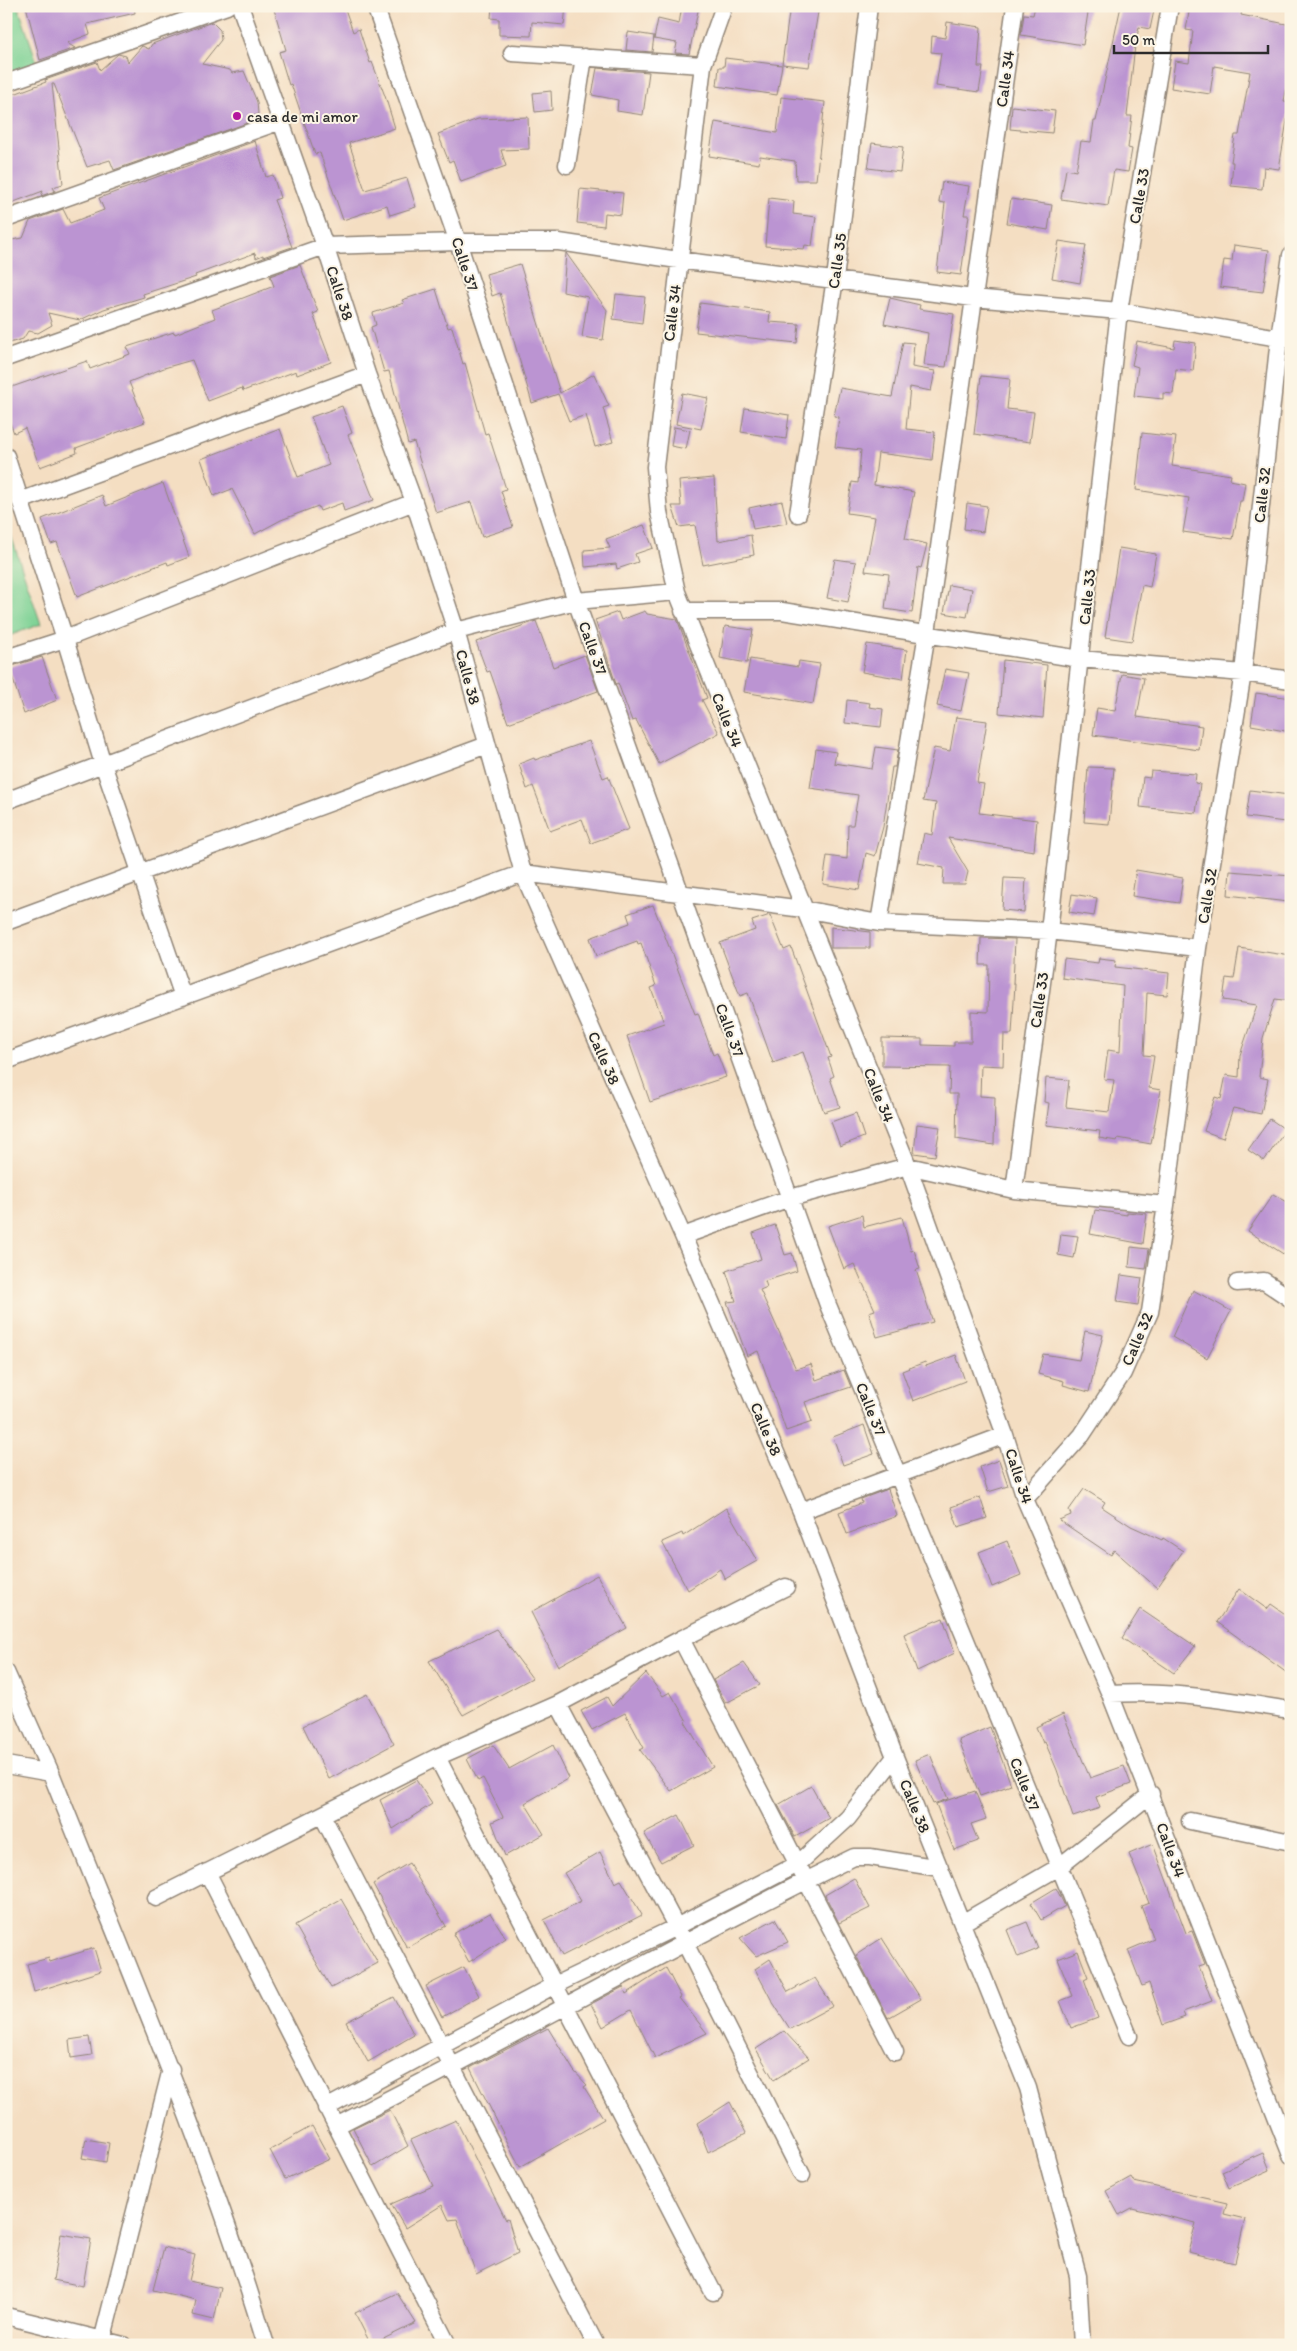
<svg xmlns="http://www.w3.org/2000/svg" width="1297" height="2351" viewBox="0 0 1297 2351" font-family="Itim,sans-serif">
<rect width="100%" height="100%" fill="#fcf5e5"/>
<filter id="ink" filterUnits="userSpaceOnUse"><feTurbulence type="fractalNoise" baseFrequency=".02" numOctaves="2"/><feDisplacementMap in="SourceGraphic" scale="10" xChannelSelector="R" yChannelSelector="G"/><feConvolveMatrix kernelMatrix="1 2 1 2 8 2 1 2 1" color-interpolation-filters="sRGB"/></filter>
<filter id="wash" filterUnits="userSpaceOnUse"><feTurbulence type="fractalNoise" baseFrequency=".0096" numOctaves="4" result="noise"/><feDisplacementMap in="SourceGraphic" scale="20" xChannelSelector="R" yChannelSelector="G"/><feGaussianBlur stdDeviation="1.12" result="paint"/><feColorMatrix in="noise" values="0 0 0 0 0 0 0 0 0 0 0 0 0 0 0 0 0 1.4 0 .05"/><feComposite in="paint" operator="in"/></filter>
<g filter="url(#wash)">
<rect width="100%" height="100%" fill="#f4dec2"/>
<path fill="#7ed295" stroke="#547e60" d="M6 6H18L40 71 6 83Z
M6 521 41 624 6 637Z"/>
<g id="blocks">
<path fill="#bb94d2" d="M26 6H134L135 13 87 24 90 34 67 43 75 48 40 60Z
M273 6H344L353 32 359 29 370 63 372 62 385 96 395 128 349 143 365 190 407 178 416 207 390 215 387 205 343 220 320 153 315 154 291 84 289 85 279 52 286 50Z
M492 6H566L564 25 532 22 531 36 499 35V19L491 18Z
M682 6H699L689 54 675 53 677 43 654 39 658 19 679 24Z
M790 6H819L809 67 782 64Z
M1035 6H1089L1083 45 1021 35 1024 14 1033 15Z
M1121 6H1155L1150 29 1139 27 1135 46 1127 116H1132L1128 148 1132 149 1128 172 1114 170 1108 206 1061 199 1066 169 1076 171 1081 141 1091 142 1094 121H1096Z
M1190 6H1217L1242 10 1241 15 1291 25V67L1284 101 1290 102 1279 169 1264 167 1262 189 1231 186 1233 162H1231L1235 135H1239L1250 72 1214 66 1210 94 1171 88 1175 61 1189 63 1193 31 1186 30Z
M212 22 220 30 221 40 202 64 230 70 232 73 244 71 257 102 258 114 249 118 250 122 114 170 110 160 87 167 54 84H52L63 184 53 187 55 191 41 196 43 191 6 205V97L46 82 45 80 97 62 100 70 118 54 126 56 128 62 142 46 149 49 152 44Z
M947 22 981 27 978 67H983L979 92 936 86 941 53 931 52 932 36 945 38Z
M628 32 654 36 652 52 626 50Z
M725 58 782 65 777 95 717 86 719 67H724Z
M597 68 649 72 643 115 617 111 618 100 592 95Z
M551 91 552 110 535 112 533 93Z
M781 97 825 102 816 180H796L795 161 760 156 759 164 709 156 715 122 777 133Z
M1012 106 1055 111 1052 133 1010 129Z
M528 117 529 149 501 150 506 166 461 182 453 160 449 162 438 134 478 119Z
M255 141 266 177 273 175 280 198 274 200 292 247 263 257V255L256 258 255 253 195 275 196 277 143 294 144 297 104 309 80 320 48 313 52 325 38 333 28 331 23 339 6 344V241L23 238 30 221 63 209 70 223 104 210 99 198Z
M872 143 903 147 900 172 868 168Z
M942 182 969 186 964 215H969L961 275 937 272 945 203 939 202Z
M580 189 623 193 621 215 605 213 604 226 577 223Z
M769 198 794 201 793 214 816 217 812 246 805 245 804 249 765 246Z
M1011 199 1052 205 1048 230 1007 223Z
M1059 241 1086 245 1080 283 1052 278Z
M1234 245 1269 250 1263 292 1220 287 1224 260 1232 261Z
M566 253 607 310 603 340 582 337 588 297 563 292Z
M520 264 560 393 594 374 609 406 603 408 613 442 595 447 586 415 569 421 558 394 532 403 500 293 492 296 486 274Z
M300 265 318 312 313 314 331 362 297 375 296 371 243 391 242 388 208 401 192 360 164 368 129 382 145 422 76 448 77 453 40 467 25 428 14 433 6 413V389L87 361 90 369 130 354 127 347 174 332 175 334 215 318 212 310 274 286 270 276Z
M436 289 448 328 452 327 463 364 465 363 485 434 488 433 506 489 501 491 513 527 482 537 471 502 436 513 414 442 408 444 389 371 384 372 371 327 376 325 373 313 404 303 402 300Z
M616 294 645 297 642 323 613 319Z
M890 298 920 305 919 309 954 314 946 367 924 365 928 333 884 324Z
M700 303 770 312 769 322 799 324 797 343 696 332Z
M1175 340 1196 343 1193 371 1176 369 1173 394 1163 393V399L1134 396 1138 367 1132 365 1137 341 1174 348Z
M903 342 914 343 912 367 935 371 931 391 910 387 906 429 935 432 932 460 878 453 874 485 914 492 905 539 927 544 921 568 918 567 912 613 885 609 889 574 865 571 875 517 847 513 852 482 858 483 861 450 835 447 839 417 834 416 840 388 892 397Z
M981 376 1010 379 1007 409 1034 412 1030 442 974 434Z
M682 393 708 398 701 429 676 424Z
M342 406 352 433 348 435 374 500 344 511 342 503 320 511 318 506 281 520 255 534 232 489 214 496 201 459 280 429 298 477 329 465 311 417Z
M745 408 789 415 786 439 741 432Z
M674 427 690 430 686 449 671 446Z
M1142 433 1176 437 1172 466 1231 475 1230 480 1245 483 1242 501H1240L1233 539 1183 532 1189 498 1136 490Z
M714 478 718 541 751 535 754 555 703 565 695 525 679 527 672 506H681L679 481Z
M163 483 189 557 168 565 167 562 77 597 57 542 51 544 42 519 102 495 106 506Z
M782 501 787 523 753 529 749 508Z
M967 503 987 506 983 532 964 529Z
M644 525 653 548 635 554 638 562 617 569 616 564 585 567 584 550 610 548 606 539Z
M1119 548 1156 554 1150 587 1142 585 1132 641 1105 637Z
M835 559 856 562 848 602 827 598Z
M949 585 972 589 967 617 944 613Z
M645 611 647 614 677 619 707 698 702 700 719 733 659 764 636 720 632 721 618 683 616 684 595 620 618 612 621 620Z
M536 621 553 667 585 655 598 691 508 723 490 671 487 672 476 642Z
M725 626 753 630 747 663 720 658Z
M867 644 907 650 903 679 862 672Z
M42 657 57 700 24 714 9 667Z
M750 659 798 667 799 661 820 664 813 704 744 692Z
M1003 660 1047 665 1043 718 999 713Z
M945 669 969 673 961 711 937 706Z
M1122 674 1144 678 1137 717 1202 726 1199 750 1093 735 1097 708 1115 711Z
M1256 693 1291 698V732L1251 725Z
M847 700 870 703 869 707 883 709 881 727 845 723Z
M956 717 987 721 977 783 984 784 979 813 1037 820 1034 851 948 838 968 872 965 884H943L944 868 918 863 924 833 932 835 936 803 923 801 934 748 950 751Z
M589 741 603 778 608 776 629 829 591 843 582 819 550 831 533 786 527 789 519 764 534 758 535 760Z
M876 747 898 750 895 767H892L883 827 875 856 866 853 859 890 823 884 827 856 847 859 848 825H853L858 795 810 788 816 749 836 752 834 763 872 769Z
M1088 767 1114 768 1109 824 1084 822Z
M1151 771 1196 774 1195 783 1200 784 1196 813 1140 807 1143 777 1150 778Z
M1250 790 1289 795 1285 822 1246 817Z
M1136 870 1183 878 1179 903 1132 896Z
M1230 871 1291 876 1288 902 1228 895Z
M1004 878 1026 879 1024 912 1002 910Z
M1072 894 1097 898 1094 916 1069 912Z
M653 905 695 1014 698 1013 713 1055 717 1053 726 1077 650 1102 627 1036 664 1023 651 988 656 986 641 943 638 944 637 941 596 956 590 938 630 923 627 914Z
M770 915 784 950 791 947 831 1057 828 1058 834 1076 830 1078 840 1107 824 1112 803 1052 773 1063 748 993 740 996 720 943 755 930 752 921Z
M831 927 870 932V948H831Z
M981 938 1015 939 1013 984H1015L1012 1034H1004L1003 1066 981 1065 980 1096 995 1097 994 1145 956 1139 957 1094H949L950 1067 882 1066V1038L922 1039V1045L954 1046V1042H971V1011L988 1012 989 965H980Z
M1239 948 1291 956V1001L1275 999 1263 1038 1259 1077 1268 1079 1261 1114 1233 1108 1223 1138 1204 1131 1215 1097 1221 1099 1226 1075 1239 1077 1240 1055 1257 1005 1223 1000 1226 978 1234 979Z
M1099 958 1116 960 1115 967 1169 973 1167 995 1147 993 1144 1055 1154 1056 1149 1088 1161 1090 1151 1144 1118 1138 1117 1141 1099 1138 1100 1131 1046 1125 1049 1103 1044 1102 1046 1078 1069 1080 1066 1107 1109 1112 1114 1080 1104 1079 1108 1050 1120 1052 1123 986 1062 978 1064 959 1098 963Z
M856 1113 864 1137 840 1146 831 1122Z
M1270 1119 1286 1130 1264 1161 1248 1150Z
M917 1124 940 1127 935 1156 914 1153Z
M1273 1194 1291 1204V1259L1248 1231Z
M1095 1210 1127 1215V1212L1147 1214 1143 1244 1090 1234Z
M862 1215 864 1227 902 1217 911 1251 914 1250 920 1269 916 1270 933 1322 877 1337 869 1312 875 1310 854 1264 844 1269 828 1226Z
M775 1225 785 1255 792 1253 797 1271 765 1281 767 1287 760 1290 796 1369 811 1364 816 1380 844 1370 851 1387 805 1402 812 1422 786 1431 758 1351 747 1356 727 1302 736 1301 726 1271 761 1259 753 1233Z
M1061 1234 1078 1236 1074 1258 1058 1255Z
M1131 1247 1149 1249 1146 1269 1129 1267Z
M1121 1275 1142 1278 1138 1305 1117 1302Z
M1193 1290 1231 1311 1207 1358 1172 1337Z
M1085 1331 1103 1335 1089 1392 1063 1385 1064 1381 1038 1374 1043 1354 1079 1360Z
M956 1355 965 1381 913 1401 902 1371 925 1362 926 1366Z
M864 1425 874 1454 843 1465 833 1437Z
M999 1460 1008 1486 988 1492 980 1467Z
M888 1489 897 1516 847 1534 839 1512 862 1503 861 1499Z
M1084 1489 1105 1502 1102 1507 1131 1526 1162 1540 1163 1538 1183 1551 1157 1588 1114 1550 1111 1555 1059 1520 1071 1515 1069 1510Z
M980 1497 987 1518 958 1527 951 1507Z
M726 1508 757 1561 725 1579 720 1569 688 1590 662 1542 682 1533 683 1536Z
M1007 1541 1021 1575 992 1587 979 1552Z
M597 1575 627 1628 558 1666 531 1612Z
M1239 1589 1267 1609 1271 1604 1291 1618V1676L1217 1622Z
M1140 1609 1195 1646 1174 1673 1122 1638Z
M943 1618 955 1653 917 1671 904 1634Z
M496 1629 532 1678 463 1715 429 1661Z
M744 1663 760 1685 726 1703 713 1680Z
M646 1673 663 1696 670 1692 687 1721 685 1722 713 1767 671 1791 640 1750 644 1748 625 1713 592 1730 581 1711 607 1697 612 1706Z
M367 1694 394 1744 329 1779 303 1726Z
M1063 1714 1090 1778 1124 1766 1131 1784 1096 1797 1100 1808 1073 1817 1057 1770 1045 1742 1043 1743 1036 1727Z
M990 1727 1011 1785 980 1796 959 1740Z
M493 1745 509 1769 553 1745 569 1778 525 1803 544 1834 505 1856 492 1822 503 1817 483 1778 478 1781 467 1759Z
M930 1754 948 1799 933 1804 915 1760Z
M416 1780 432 1804 393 1829 380 1800Z
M811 1786 829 1818 795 1837 778 1805Z
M975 1791 986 1819 971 1824 978 1841 954 1850 936 1804Z
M679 1815 694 1845 661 1862 644 1833Z
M1153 1844 1186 1933 1192 1931 1205 1964 1199 1966 1212 2001 1183 2012 1185 2017 1163 2025 1149 1983 1142 1986 1128 1950 1154 1939 1141 1906 1149 1903 1129 1854Z
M600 1852 615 1883 621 1880 642 1915 562 1956 544 1920 581 1901 564 1873Z
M409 1863 446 1926 407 1948 373 1884Z
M854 1878 870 1908 839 1923 825 1895Z
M1056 1888 1065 1906 1041 1920 1031 1903Z
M341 1899 378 1963 331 1988 295 1925Z
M490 1913 506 1938 469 1962 453 1934Z
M775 1919 788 1942 756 1956 740 1938Z
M1027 1922 1038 1949 1018 1957 1007 1930Z
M882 1938 921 1999 888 2018 856 1955Z
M94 1948 101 1971 34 1992 27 1964 49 1958 50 1962Z
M1078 1951 1088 1977 1084 1979 1098 2018 1071 2028 1060 2001 1073 1996 1058 1959Z
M770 1959 788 1992 815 1978 833 2006 790 2029 772 2001 755 1969Z
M464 1967 479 1996 442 2017 426 1986Z
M666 1968 681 1997 679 1998 707 2033 655 2058 631 2010 603 2027 591 2004 623 1987 626 1994Z
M394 1997 414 2035 368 2062 346 2022Z
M548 2028 574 2071 587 2085 584 2087 604 2119 520 2167 470 2068Z
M784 2031 809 2058 774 2080 756 2049Z
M89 2037 92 2055 71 2058 69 2040Z
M730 2102 746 2133 708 2152 697 2123Z
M390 2110 408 2146 373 2167 353 2128Z
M456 2120 506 2220 508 2219 518 2253 476 2274 457 2219 449 2220 442 2205 405 2228 391 2204 433 2186 411 2140Z
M312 2126 330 2159 285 2179 270 2150Z
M86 2139 109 2143 106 2162 82 2158Z
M1263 2153 1270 2170 1229 2188 1222 2171Z
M1131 2177 1134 2182 1227 2203 1224 2214 1245 2219 1235 2263 1188 2252 1196 2223 1132 2208 1119 2215 1106 2191Z
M61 2234 91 2239 83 2286 53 2280Z
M164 2247 195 2255 189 2281 221 2288 214 2320 193 2315 196 2300 153 2290Z
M397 2293 416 2323 371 2345 355 2313Z"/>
</g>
</g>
<g filter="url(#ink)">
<use href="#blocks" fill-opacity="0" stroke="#908476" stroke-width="1"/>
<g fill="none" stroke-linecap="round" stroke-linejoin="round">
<defs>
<path id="minor" d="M240 6 325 246 367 374 414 502 456 631 523 873 683 1236 801 1511 895 1757 1028 2088 1078 2276 1082 2345
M375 6 458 242 576 601 828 1305 1129 2036
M724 6 703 65 655 467 659 512 677 592 908 1166 1005 1435 1025 1499 1110 1694 1291 2155
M512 53 703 65
M6 83 227 6
M567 165 584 57
M6 219 281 121
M6 358 325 246 458 242H559L678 260 973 298 1119 311 1291 340
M6 456 65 639 414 502
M20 501 367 374
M798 514 835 279 869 6
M683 611H782L1080 659 1243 673 1291 680
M6 658 65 639 103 764 6 801
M6 922 487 745
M879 923 927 633 1015 6
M183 997 103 764 456 631 576 601 677 592
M6 1061 523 873 803 909 879 923 1049 931 1198 948
M1014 1190 1049 931 1119 311 1170 6
M683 1236 790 1198 908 1166 1014 1190 1166 1205
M1237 1283 1264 1281 1291 1299
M1025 1499 1082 1435 1123 1373 1150 1312 1166 1205 1198 948 1243 673 1279 338 1291 255
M801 1511 1005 1435
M681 1639 895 2052
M6 1672 51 1773
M1110 1694C1171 1690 1231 1701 1291 1710
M558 1704 685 1943 802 2175
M437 1757 713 2292
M6 1765 51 1773C126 1962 207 2149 266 2345
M322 1815 596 2345
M1190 1821 1291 1842
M207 1872 448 2345
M156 1898 437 1757 558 1704 681 1639 786 1587
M962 1923 1059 1867 1151 1794
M326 2108 555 1985 676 1927 798 1864 848 1818 895 1757
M336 2126C510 2039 679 1942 854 1857H870L940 1868
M6 2316 123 2345
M101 2345 171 2069"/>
</defs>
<use href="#minor" stroke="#908476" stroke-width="19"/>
<use href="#minor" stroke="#fff" stroke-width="16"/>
</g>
</g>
<circle fill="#b5179e" stroke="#fcf5e5" stroke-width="2" cx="237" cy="116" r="5"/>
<g text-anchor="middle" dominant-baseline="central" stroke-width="4" stroke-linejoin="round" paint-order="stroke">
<g font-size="16" fill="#2b2b2b" stroke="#fcf5e5">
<text transform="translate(1005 79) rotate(-82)">Calle 34</text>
<text transform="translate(1139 196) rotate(-80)">Calle 33</text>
<text transform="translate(837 261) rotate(-82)">Calle 35</text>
<text transform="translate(465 264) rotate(72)">Calle 37</text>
<text transform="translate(340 293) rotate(72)">Calle 38</text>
<text transform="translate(672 313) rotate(-83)">Calle 34</text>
<text transform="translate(1262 495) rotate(-84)">Calle 32</text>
<text transform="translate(1087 597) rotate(-84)">Calle 33</text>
<text transform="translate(593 648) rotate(70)">Calle 37</text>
<text transform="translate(468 677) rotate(75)">Calle 38</text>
<text transform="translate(727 720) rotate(68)">Calle 34</text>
<text transform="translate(1207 896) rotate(-81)">Calle 32</text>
<text transform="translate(1039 1000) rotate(-82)">Calle 33</text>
<text transform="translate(730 1030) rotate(70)">Calle 37</text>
<text transform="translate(604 1058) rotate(66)">Calle 38</text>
<text transform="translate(879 1095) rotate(68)">Calle 34</text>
<text transform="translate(1137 1339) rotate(-67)">Calle 32</text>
<text transform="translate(871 1409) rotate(68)">Calle 37</text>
<text transform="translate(766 1429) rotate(67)">Calle 38</text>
<text transform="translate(1019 1476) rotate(72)">Calle 34</text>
<text transform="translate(1025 1784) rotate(68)">Calle 37</text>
<text transform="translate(915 1806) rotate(68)">Calle 38</text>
<text transform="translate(1171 1850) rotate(70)">Calle 34</text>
</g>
<g font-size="16" fill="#2b2b2b" stroke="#fcf5e5" text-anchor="start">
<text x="247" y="116">casa de mi amor</text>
</g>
</g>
<rect width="1297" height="2351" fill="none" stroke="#fcf5e5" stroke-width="25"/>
<path d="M1114 45v8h154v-8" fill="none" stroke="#2b2b2b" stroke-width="2.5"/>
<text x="1122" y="45" font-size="15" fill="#2b2b2b" stroke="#fcf5e5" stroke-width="4" paint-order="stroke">50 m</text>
</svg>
